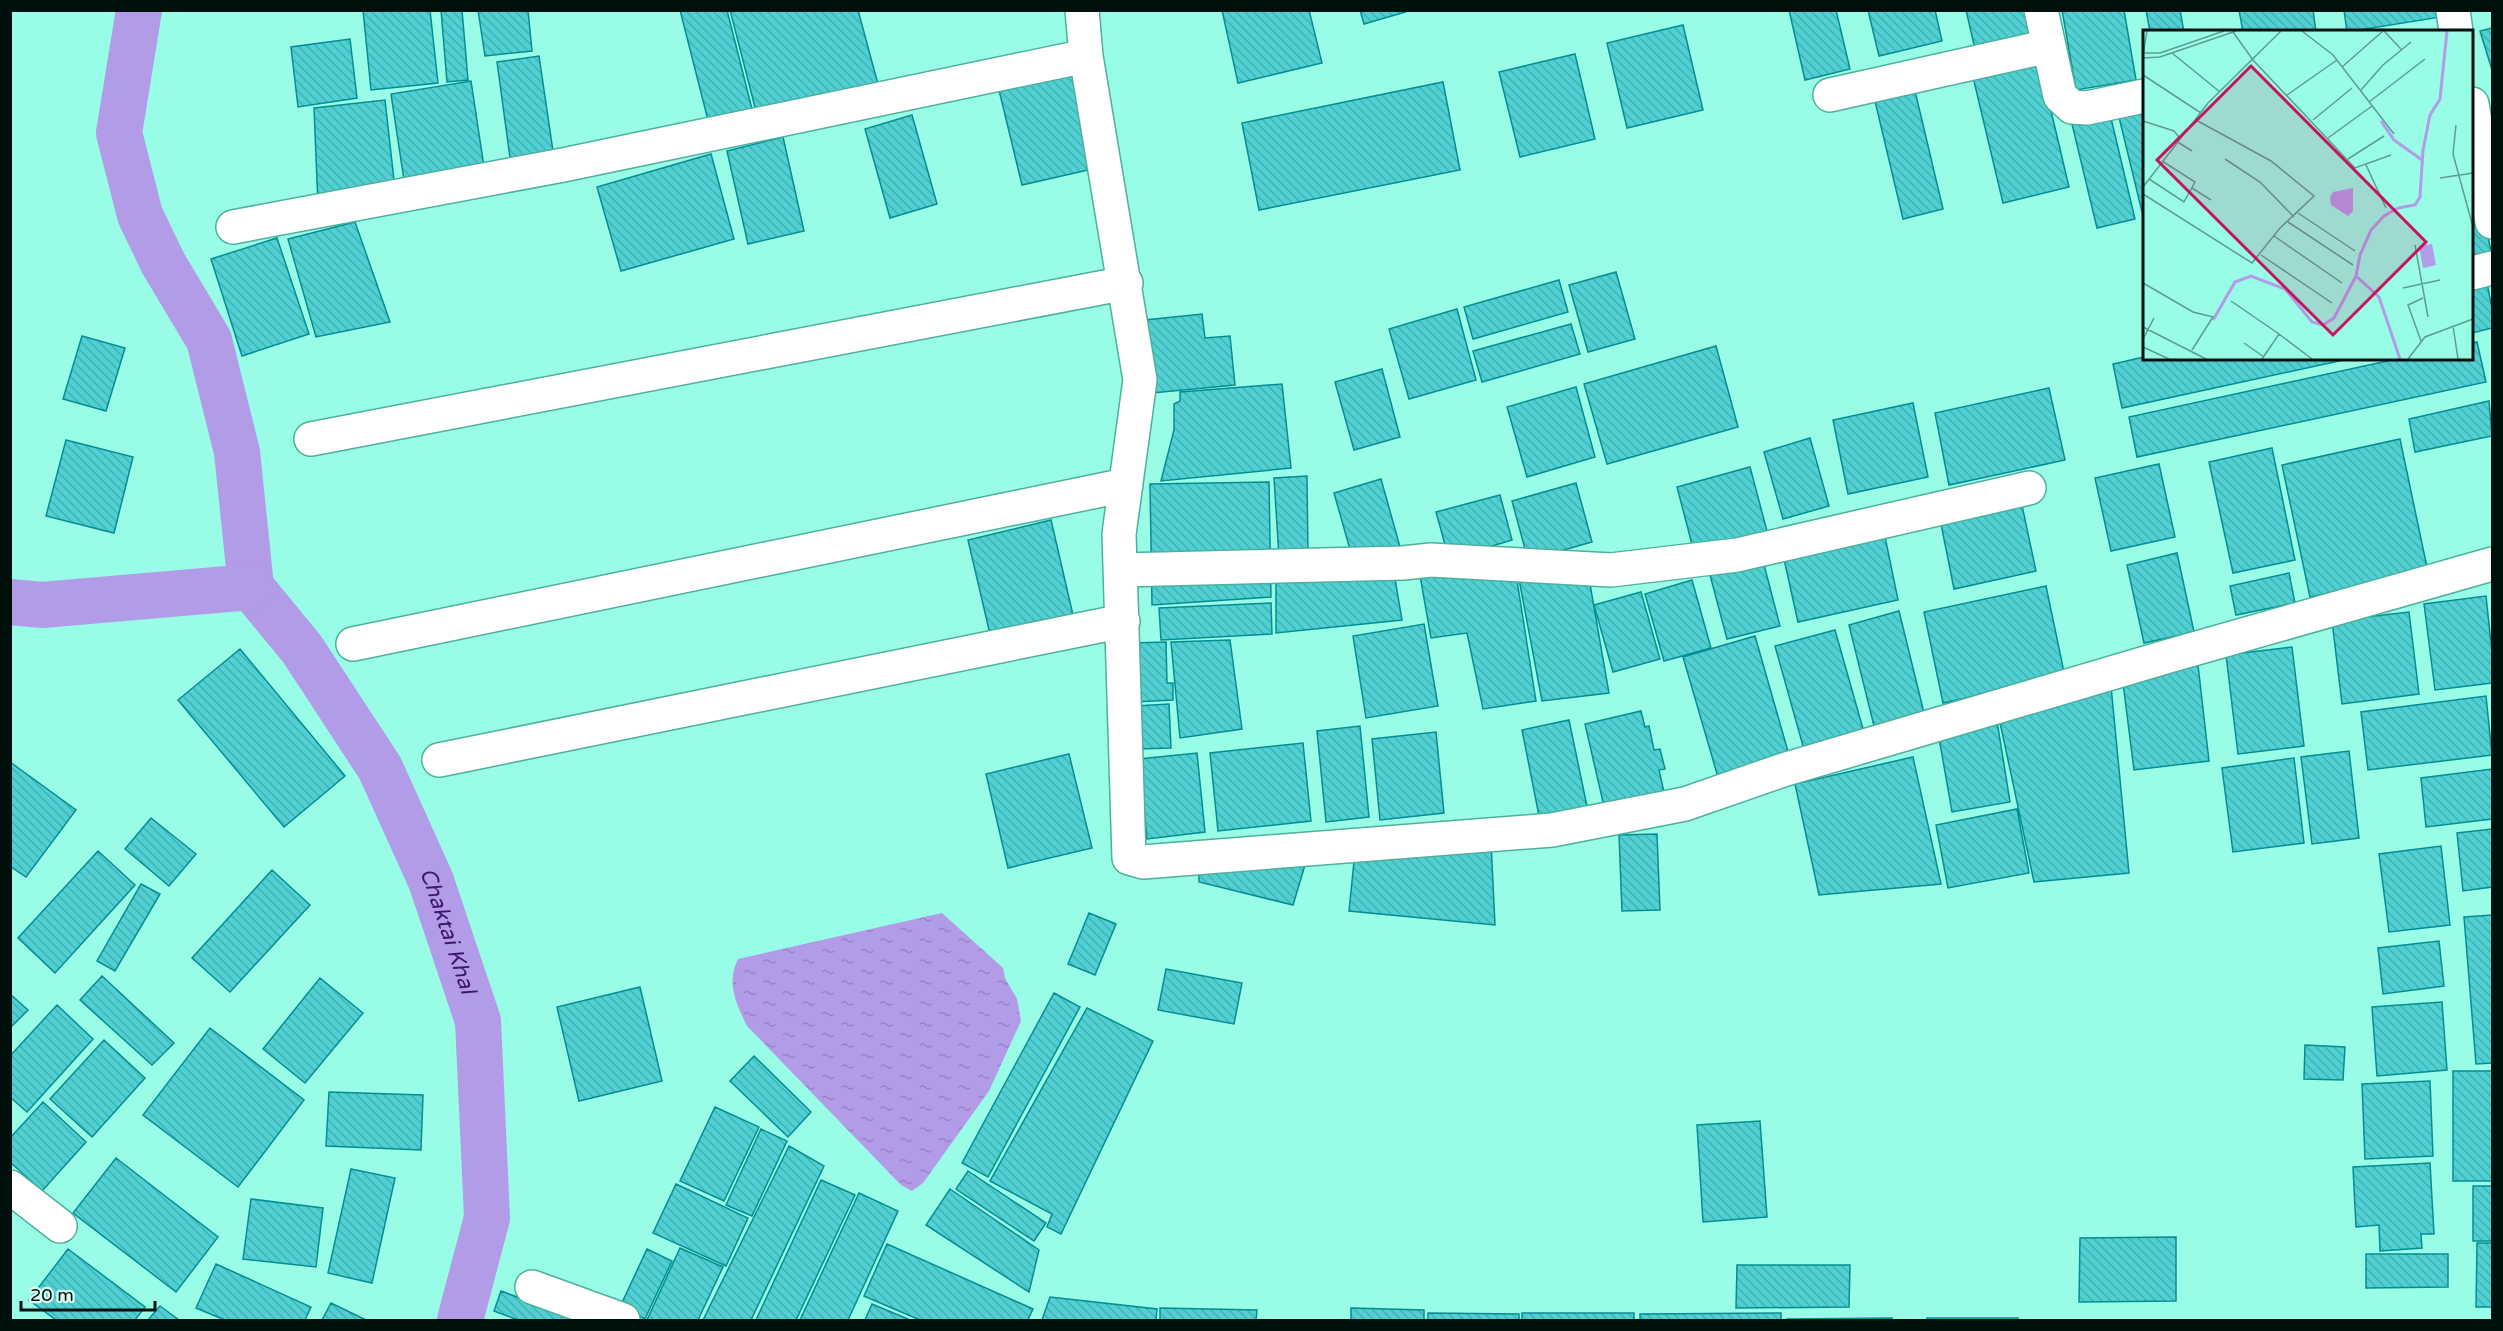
<svg xmlns="http://www.w3.org/2000/svg" width="2503" height="1331" viewBox="0 0 2503 1331" font-family="'Varela Round',sans-serif">
<defs>
<pattern id="water-ripples" width="26" height="14" patternUnits="userSpaceOnUse" patternTransform="scale(1.5)"><rect width="26" height="14" fill="#b29be7"/><path d="M2 4q2-2 4 0t4 0M15 11q2-2 4 0t4 0" fill="none" stroke="#9784c5"/></pattern>
<pattern id="building-back-hatch" width="6" height="6" patternUnits="userSpaceOnUse" patternTransform="scale(1.5)"><rect width="6" height="6" fill="#50d0d3"/><path d="M-1 5l2 2M0 0l6 6M5-1l2 2" fill="none" stroke="#44b2b4"/></pattern>
</defs>
<rect width="100%" height="100%" fill="#99fce6"/>
<path fill="url(#water-ripples)" d="M942 913 1003 968 1005 978 1017 999 1021 1021 989 1091 923 1183 912 1191 901 1185 747 1026C736 1003 726 983 738 959Z"/>
<g fill="none" stroke-linecap="round" stroke-linejoin="round">
<g stroke="#b29be7" stroke-width="46">
<path d="M139 10 119 133 140 215 163 263 209 340 237 452 251 587"/>
<path id="s1" d="M251 587 302 649 380 768 431 881 478 1021 487 1218 460 1320"/>
<path d="M10 602 42 605 251 587"/>
</g>
</g>
<path fill="url(#building-back-hatch)" stroke="#048e92" stroke-width="1.5" d="M363 10H430L438 83 371 90Z
M441 10H462L468 80 447 82Z
M478 10H528L532 51 485 56Z
M680 10H727L754 117 710 128Z
M730 10H858L879 88 757 115Z
M1222 10H1309L1322 63 1238 83Z
M1360 10H1409V11L1364 24Z
M1789 10H1836L1850 69 1805 80Z
M1868 10H1935L1942 41 1879 56Z
M1966 10H2025L2030 36 1975 49Z
M2062 10H2124L2136 80 2076 90Z
M2146 10H2180L2184 32H2150Z
M2239 10H2313L2316 32H2243Z
M2344 10H2446L2447 16 2347 32Z
M1683 25 1703 110 1627 128 1607 43Z
M2492 28V70L2480 31Z
M350 39 357 98 298 107 291 47Z
M1575 54 1595 139 1520 157 1499 72Z
M539 56 554 158 511 165 497 62Z
M2039 60 2069 187 2003 203 1973 77Z
M1073 67 1097 168 1022 185 998 86Z
M471 81 484 167 404 180 391 94Z
M1443 82 1460 170 1259 210 1242 123Z
M1915 91 1943 209 1903 219 1875 101Z
M385 100 395 189 318 205 314 108Z
M2144 110V216H2143L2119 117Z
M2110 114 2135 219 2097 228 2072 124Z
M912 115 937 204 890 218 865 129Z
M783 137 804 231 748 244 727 151Z
M711 154 734 239 621 271 597 187Z
M2482 205 2491 252 2472 255V206Z
M355 222 390 322 316 337 288 239Z
M277 238 309 334 242 356 211 259Z
M1616 272 1635 339 1588 352 1569 285Z
M1559 280 1568 312 1473 339 1464 307Z
M2487 283 2492 308V328L2472 333V286Z
M1457 309 1476 380 1409 399 1389 329Z
M1202 314 1205 338 1230 336 1235 385 1152 393 1145 320Z
M1571 324 1580 354 1482 382 1473 351Z
M82 336 125 348 106 411 63 399Z
M2477 342 2486 382 2137 457 2129 417 2401 358H2472V343Z
M1716 346 1738 427 1607 464 1584 384Z
M2144 357V358H2353L2122 408 2113 364Z
M1382 369 1400 437 1354 450 1335 382Z
M1282 384 1291 468 1161 481 1174 430V404L1180 401V392Z
M1576 387 1595 457 1527 477 1507 407Z
M2049 388 2065 460 1949 485 1935 413Z
M2489 401 2492 436 2415 452 2409 419Z
M1913 403 1928 477 1848 494 1833 420Z
M1810 438 1829 506 1783 519 1764 452Z
M2400 439 2428 572 2310 597 2282 465Z
M66 440 133 457 114 533 46 516Z
M2272 448 2295 560 2233 573 2209 462Z
M2159 464 2175 537 2111 551 2095 478Z
M1750 467 1767 531 1694 552 1677 487Z
M1307 476 1308 556 1279 557 1274 478Z
M1381 479 1400 547 1353 560 1334 493Z
M1269 482 1271 597 1152 605 1150 484Z
M1576 483 1592 542 1528 560 1512 501Z
M1500 495 1512 540 1449 559 1436 512Z
M2020 496 2036 571 1954 589 1939 514Z
M1051 520 1073 615 990 634 968 540Z
M1883 527 1898 600 1798 622 1782 550Z
M2177 553 2194 632 2144 643 2127 565Z
M1763 561 1780 626 1727 639 1710 575Z
M1393 567 1402 620 1276 633V573Z
M1419 570 1516 574 1536 701 1483 709 1467 633 1431 638Z
M2289 573 2295 603 2236 615 2230 586Z
M1518 574 1590 584 1609 693 1542 701Z
M1692 580 1711 648 1664 661 1645 594Z
M2046 586 2065 677 1943 703 1924 612Z
M1641 592 1660 659 1613 672 1594 605Z
M2486 596 2492 653V683L2435 690 2424 604Z
M1271 603 1272 634 1161 640 1159 608Z
M1899 611 1926 721 1876 734 1849 625Z
M2409 612 2419 694 2342 704 2332 621Z
M1424 624 1438 706 1366 718 1353 636Z
M1835 630 1865 736 1805 753 1775 646Z
M1755 636 1791 762 1720 784 1683 657Z
M1230 640 1242 729 1180 738 1171 642Z
M1166 642 1167 683H1173V700L1133 702 1132 643Z
M2292 647 2304 746 2238 754 2226 655Z
M240 649 345 776 284 827 178 700Z
M2198 665 2209 761 2134 770 2122 675Z
M2111 686 2129 873 2034 882 1998 713Z
M2486 696 2492 755 2368 770 2361 712Z
M1169 704 1171 748 1138 749 1136 706Z
M1641 711 1645 727 1649 726 1654 750 1660 749 1665 769 1659 770 1666 801 1606 815 1585 724Z
M1569 720 1589 816 1541 826 1522 730Z
M1997 721 2010 802 1952 812 1938 732Z
M1360 726 1369 817 1326 822 1317 731Z
M1436 732 1444 813 1380 820 1372 739Z
M1303 743 1311 821 1218 831 1210 753Z
M2349 751 2359 838 2312 844 2301 757Z
M1197 753 1205 832 1147 839 1139 759Z
M1069 754 1092 848 1008 868 986 774Z
M1913 757 1941 884 1819 895 1795 784Z
M2294 758 2304 843 2233 852 2222 768Z
M10 762 76 810 26 877 10 866Z
M2492 769V819L2426 827 2421 778Z
M2017 809 2029 873 1948 888 1936 825Z
M151 818 196 854 169 886 125 849Z
M2492 829V887L2463 891 2457 833Z
M1657 834 1660 910 1622 911 1619 835Z
M1491 842 1495 925 1349 911 1355 852Z
M2441 846 2450 925 2389 932 2379 854Z
M98 851 135 885 55 973 18 938Z
M1308 855 1293 905 1199 882V864Z
M272 870 310 905 230 992 192 958Z
M141 884 160 894 115 971 97 961Z
M1089 913 1116 924 1095 975 1068 964Z
M2492 915V1063L2476 1064 2464 917Z
M2439 941 2444 986 2383 994 2378 948Z
M1166 969 1242 983 1234 1024 1158 1010Z
M102 976 174 1043 152 1065 80 1000Z
M320 978 363 1013 305 1083 263 1049Z
M640 987 662 1081 579 1101 557 1007Z
M1054 993 1080 1007 988 1177 962 1163Z
M10 994 28 1010 10 1028Z
M2442 1002 2447 1070 2377 1076 2372 1007Z
M57 1005 93 1039 27 1112 10 1097V1056Z
M1087 1008 1153 1041 1061 1234 1047 1227 1052 1214 990 1181Z
M210 1028 304 1100 238 1187 143 1115Z
M104 1040 145 1078 92 1137 50 1099Z
M2305 1045 2345 1047 2343 1080 2304 1079Z
M754 1056 811 1112 788 1137 730 1081Z
M2453 1071H2492V1181H2453Z
M2430 1081 2433 1156 2365 1159 2362 1084Z
M329 1092 423 1095 421 1150 326 1146Z
M43 1102 86 1142 42 1191 10 1162V1138Z
M715 1107 759 1127 724 1201 680 1181Z
M1760 1121 1767 1217 1703 1222 1697 1125Z
M761 1129 787 1141 752 1216 726 1205Z
M789 1146 824 1166 751 1320H703Z
M116 1158 218 1237 176 1292 73 1213Z
M2430 1163 2434 1234H2421L2422 1248 2380 1251 2379 1225 2356 1227 2353 1167Z
M351 1169 395 1178 372 1283 328 1273Z
M968 1171 1046 1223 1034 1241 956 1189Z
M821 1180 855 1195 796 1320H756Z
M676 1184 748 1218 726 1266 653 1233Z
M2473 1186H2492V1241H2473Z
M950 1189 1039 1250 1029 1292 926 1225Z
M859 1193 898 1211 848 1320H800Z
M251 1199 323 1208 316 1267 243 1259Z
M2176 1237V1301L2079 1302 2080 1238Z
M2477 1243H2492V1307H2476Z
M887 1244 1033 1309 1028 1320H920L864 1296Z
M680 1248 723 1267 698 1320H647Z
M68 1249 145 1307 135 1320H56L29 1300Z
M647 1249 672 1261 645 1319 620 1307Z
M2366 1254H2448V1287L2366 1288Z
M216 1264 311 1307 305 1320H225L196 1308Z
M1737 1265H1850L1849 1307 1736 1308Z
M501 1291 573 1318 572 1320H518L494 1311Z
M1050 1297 1157 1309 1156 1320H1042Z
M331 1303 366 1320H322Z
M872 1304 910 1320H865Z
M160 1306 179 1320H148Z
M1160 1308 1257 1310 1256 1320H1160Z
M1351 1308 1424 1310V1320H1351Z
M1428 1313 1519 1314V1320H1428Z
M1522 1313H1634V1320H1522Z
M1781 1313V1320H1640V1314Z
M1892 1318V1320H1787V1319Z
M1927 1318H2018V1320H1927Z"/>
<g fill="none" stroke-linecap="round" stroke-linejoin="round">
<defs>
<path id="minor" d="M1082 10 1086 56 1140 380 1119 534 1129 858 1143 862 1552 830 1685 804 1783 770 2169 656 2492 564
M2041 10 2060 96 2072 107 2087 108 2144 96
M2453 10 2456 32
M1830 95 2049 46
M2472 104 2492 222
M233 227 563 165 1086 56
M2472 273 2492 268
M311 439 1126 283
M1122 570 1403 563 1431 560 1611 570 1737 555 2029 488
M353 644 1126 485
M439 760 1123 621
M10 1187 60 1226
M532 1287 623 1320"/>
</defs>
<use href="#minor" stroke="#4cb19d" stroke-width="36"/>
<use href="#minor" stroke="#fff" stroke-width="33"/>
</g>
<g text-anchor="middle" dominant-baseline="central" stroke-width="6" stroke-linejoin="round" paint-order="stroke">
<g font-size="22" font-style="italic" fill="#3d166e" stroke="#d8fdf3">
<text stroke="none"><textPath href="#s1" startOffset="399">Chaktai Khal</textPath></text>
</g>
</g>
<g transform="translate(2143 30)">
<rect width="330" height="330" fill="#99fce6"/>
<path d="M210 158V181L205 186 188 175 187 167 190 162ZM289 214 293 235 280 238 276 216Z" fill="#b29be7"/>
<path fill="none" stroke="#b29be7" stroke-width="3" d="M238 91 251 110 279 130M213 246 217 225 228 200 241 186 255 178 272 175 277 167 280 120 287 85 297 69 304 1M213 246 236 267 257 329M70 290 92 252 108 246 142 259 169 292 180 295 191 288 213 246"/>
<path fill="none" stroke="#5c9e8f" stroke-width="1.5" d="M159 1 190 25 251 104M241 1 258 19M90 2 110 30 212 138 248 125M0 23H17L81 1M29 23 77 62M0 25 4 1M0 28 17 27 93 1M199 37 240 1M0 45 58 83M218 60 240 35 268 12M144 65 194 30M226 72 282 29M170 90 209 58M0 91 31 101 36 107M313 95 310 124 330 197M185 108 229 76M33 111 49 121M82 129 117 152 151 187M205 129 241 106M223 135 243 178M297 148 330 143M6 149 41 172 52 152 19 131M0 157 65 73 138 1M49 158 68 170M0 164 109 233 137 198 171 166 128 131 53 90M155 183 212 221M145 192 210 235M131 206 199 253M272 215 285 287M118 225 189 273M0 253 50 282 70 287 49 320M260 258 297 250M88 271 136 304M310 296 315 329M0 297 63 329M0 309 11 288M278 311 265 275 280 268M101 313 121 327M0 317 26 329M119 329 136 304 169 329M265 329 282 307 330 289"/>
<path fill="#c2185b" fill-opacity="0.15" stroke="#c2185b" stroke-width="3" d="M108 36 283 212 190 305 14 130Z"/>
<rect width="330" height="330" fill="none" stroke="#00100c" stroke-width="3"/>
</g>
<rect width="2503" height="1331" fill="none" stroke="#00100c" stroke-width="24"/>
<path d="M21 1301v9h134v-9" fill="none" stroke="#00100c" stroke-width="3"/>
<text x="30" y="1301" font-size="18" fill="#00100c" stroke="#d8fdf3" stroke-width="4.5" paint-order="stroke">20 m</text>
</svg>
